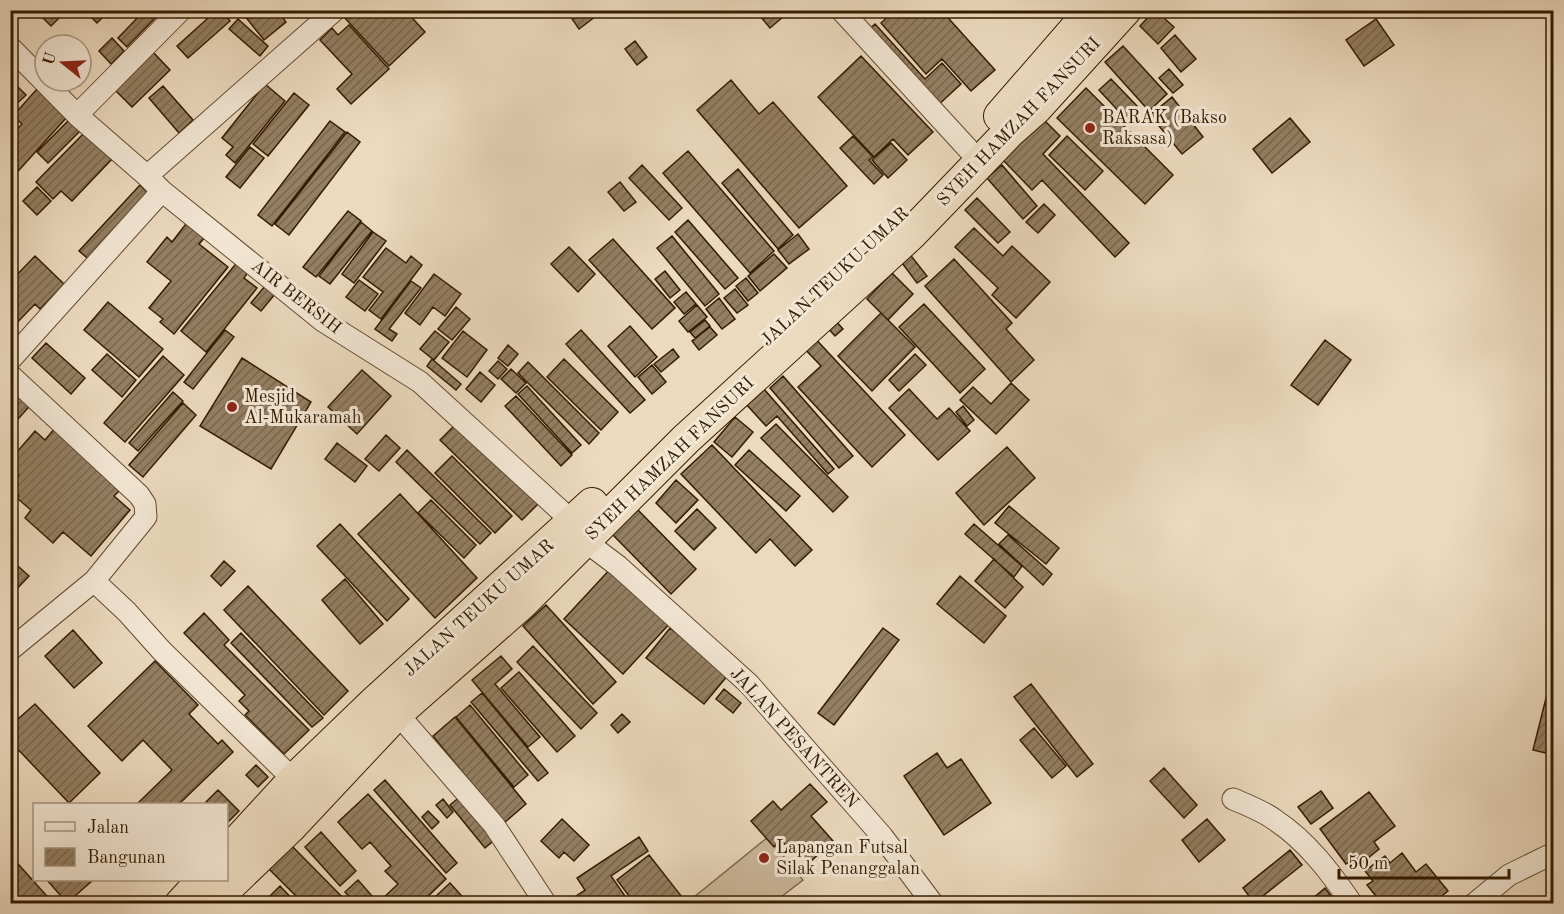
<svg xmlns="http://www.w3.org/2000/svg" width="1564" height="914" viewBox="0 0 1564 914" font-family="'Old Standard TT',serif">
<defs>
<pattern id="building-hatch" width="6" height="6" patternUnits="userSpaceOnUse" patternTransform="scale(1.5)"><rect width="6" height="6" fill="#947f63"/><path d="M-1 1l2-2M0 6l6-6M5 7l2-2" fill="none" stroke="#7a674f"/></pattern>
</defs>
<rect width="100%" height="100%" fill="#ecdabf"/>
<filter id="stains"><feTurbulence type="fractalNoise" baseFrequency=".00333" numOctaves="4"/><feColorMatrix values="0 0 0 0 .2 0 0 0 0 .09 0 0 0 0 .02 0 0 0 .5 -.17"/></filter>
<radialGradient id="worn" r=".72"><stop offset=".6" stop-color="#630" stop-opacity="0"/><stop offset="1" stop-color="#630" stop-opacity=".3"/></radialGradient>
<path fill="#cdba9f" stroke="#806b50" stroke-width="1.5" d="M768 837 803 880 773 903 689 904 688 902Z"/>
<path fill="url(#building-hatch)" stroke="#341c00" stroke-width="1.5" d="M43 10H67L51 26 39 14Z
M96 10H116L109 18 106 14 97 23 90 16Z
M145 10H163L127 47 118 38Z
M199 10H222L230 21 188 58 177 46 207 19Z
M240 10H277L286 22 264 40Z
M348 10H405L425 32 389 66 343 16Z
M566 10H604L579 29Z
M755 10H791L770 28Z
M895 10H941L995 70 971 91 942 59 926 74 881 23Z
M1155 10 1174 27 1158 44 1140 26Z
M238 19 268 46 260 56 229 29Z
M1376 19 1394 45 1364 66 1346 40Z
M875 24 925 79 942 63 961 84 936 107 866 32Z
M349 25 389 69 351 104 337 89 352 74 320 40 332 28 338 35Z
M1175 35 1196 59 1181 72 1161 48Z
M112 38 124 51 111 64 99 51Z
M635 41 647 57 637 65 625 49Z
M1123 46 1167 94 1149 111 1105 62Z
M152 51 170 70 132 107 114 89Z
M861 56 933 132 908 155 893 139 874 157 818 97Z
M1169 69 1183 85 1173 93 1159 78Z
M10 79 26 95 10 110Z
M1111 79 1137 106 1125 118 1099 90Z
M731 80 759 114 773 102 847 186 799 228 697 110Z
M265 84 285 101 235 163 226 155 233 147 222 138Z
M163 86 193 120 179 133 149 98Z
M1086 88 1173 175 1145 204 1057 118Z
M37 89 67 117 10 180V137L22 124 13 116Z
M294 93 309 105 268 156 253 144Z
M1172 97 1203 137 1182 154 1150 115Z
M1290 118 1310 142 1272 173 1253 149Z
M1043 119 1060 136 1043 154 1129 243 1115 257 1042 180 1032 190 1002 159Z
M69 120 80 131 48 163 37 152Z
M330 121 345 132 272 226 258 215Z
M86 131 113 158 72 201 61 191 53 199 36 182Z
M347 132 360 142 289 235 275 224Z
M853 136 873 157 869 160 883 175 874 184 840 148Z
M1067 136 1103 171 1085 190 1049 155Z
M891 143 907 160 888 178 872 160Z
M250 147 264 158 240 188 226 177Z
M688 151 774 251 750 273 663 173Z
M642 165 682 208 669 220 629 178Z
M1002 165 1037 206 1023 219 987 178Z
M738 169 793 235 778 249 722 183Z
M620 182 636 202 624 211 608 192Z
M140 185 152 197 92 262 79 251Z
M37 187 51 201 37 215 23 201Z
M977 198 1010 232 998 243 965 210Z
M1044 204 1055 215 1038 233 1026 222Z
M348 211 361 221 316 277 303 267Z
M189 220 207 235 199 244 228 267 174 334 160 322 163 319 149 308 171 281 147 262 167 237 172 242Z
M688 220 738 278 725 289 675 232Z
M361 222 372 231 330 284 319 276Z
M974 228 1003 256 1012 246 1050 282 1016 318 992 295 998 288 955 247Z
M373 232 386 241 354 283 342 274Z
M798 234 809 249 789 264 778 250Z
M672 236 719 294 705 306 657 248Z
M613 239 675 308 652 329 589 260Z
M569 247 595 274 578 292 551 264Z
M386 248 406 263 411 256 422 265 381 319 369 310 383 292 363 277Z
M908 252 927 276 917 283 899 259Z
M774 254 787 268 760 291 748 276Z
M35 256 64 284 40 309 35 304 10 330V282Z
M954 259 1012 323 1006 329 1034 360 1011 382 925 286Z
M239 260 250 269 244 278 257 288 206 352 181 331Z
M665 271 680 290 670 298 655 279Z
M892 273 913 294 888 320 867 299Z
M434 274 461 294 445 316 433 307 420 325 405 313Z
M746 278 758 293 748 301 736 286Z
M359 280 378 294 365 311 346 297Z
M411 281 421 288 389 329 397 334 392 341 375 329Z
M265 286 275 294 261 311 251 303Z
M735 289 748 305 737 313 724 298Z
M686 292 696 304 684 314 674 302Z
M719 298 735 319 722 329 706 309Z
M108 302 163 349 139 377 84 330Z
M924 304 985 369 960 393 899 327Z
M697 305 707 317 688 332 679 321Z
M456 307 470 319 452 340 438 329Z
M881 313 915 347 872 391 838 356Z
M834 319 843 329 835 336 826 326Z
M705 320 710 326 695 338 690 332Z
M630 326 657 357 635 377 608 346Z
M710 327 717 335 699 350 692 341Z
M225 330 234 337 193 389 184 382Z
M581 330 645 400 630 413 566 344Z
M435 331 449 342 434 360 420 349Z
M463 331 487 350 467 377 442 358Z
M811 334 905 435 872 467 798 387 821 366 800 344Z
M1325 340 1351 360 1318 405 1291 385Z
M46 343 85 378 71 394 32 358Z
M508 345 518 354 508 366 498 358Z
M673 349 679 357 661 372 654 364Z
M107 354 136 380 122 397 92 370Z
M915 354 926 365 899 391 889 380Z
M163 356 184 375 125 442 104 423Z
M242 358 311 402 271 469 200 426Z
M432 359 461 384 456 390 427 366Z
M564 359 618 412 601 430 547 377Z
M498 361 507 369 498 379 489 371Z
M528 362 599 433 589 444 518 373Z
M652 365 666 382 652 394 638 377Z
M511 369 526 383 516 393 501 379Z
M362 370 391 396 357 434 328 407Z
M480 372 495 385 481 402 466 389Z
M783 376 853 456 839 468 770 388Z
M10 381 34 401 10 428Z
M1011 383 1029 400 996 434 960 400 973 387 991 404Z
M527 386 581 445 572 453 518 394Z
M763 388 834 469 828 474 777 416 766 426 746 404Z
M909 389 937 419 949 408 970 431 938 460 889 408Z
M173 392 183 401 138 451 129 443Z
M516 396 572 455 561 466 505 406Z
M183 403 196 415 143 477 129 465Z
M963 406 974 420 967 426 956 412Z
M735 417 753 432 732 457 714 442Z
M458 422 540 502 522 520 440 440Z
M776 424 848 497 833 512 761 438Z
M55 428 123 487 114 496 130 510 91 556 63 532 53 543 25 518 31 510 17 498 19 496 10 489V486L19 475 10 468V460L35 431 45 440Z
M386 435 400 448 379 471 365 459Z
M337 443 367 466 355 482 325 459Z
M712 445 812 550 795 566 770 539 756 553 681 474Z
M1007 447 1035 478 984 525 956 493Z
M407 450 491 533 480 544 396 462Z
M749 450 800 496 786 511 735 465Z
M452 456 512 516 495 533 435 473Z
M676 480 698 500 676 523 656 503Z
M400 494 477 578 435 618 358 534Z
M431 500 476 545 464 558 418 513Z
M1009 506 1059 548 1046 564 995 523Z
M636 508 696 569 671 594 611 533Z
M697 509 716 528 694 550 675 531Z
M340 524 409 599 387 621 317 546Z
M974 524 1022 566 1014 577 965 534Z
M1008 535 1052 574 1043 585 999 544Z
M10 559 29 576 13 593 10 590Z
M994 559 1023 587 1005 608 975 581Z
M224 561 235 571 221 586 211 576Z
M613 566 672 621 623 674 564 619Z
M960 576 1006 616 984 643 937 604Z
M345 579 383 624 360 644 322 600Z
M248 586 348 691 324 715 224 610Z
M546 605 616 682 593 704 523 626Z
M204 613 229 640 224 645 309 730 284 754 245 715 249 711 239 701 245 695 184 633Z
M670 628 728 675 704 704 646 658Z
M883 628 899 640 834 725 818 713Z
M73 630 102 663 74 688 45 656Z
M241 633 323 718 312 727 231 643Z
M533 646 597 713 581 729 517 662Z
M501 656 512 669 495 684 540 737 528 747 472 680Z
M155 661 198 705 189 714 218 744 222 740 233 752 179 804H137L172 770 143 740 122 761 88 726Z
M519 672 575 736 557 752 501 688Z
M1031 684 1093 764 1077 777 1014 697Z
M724 689 741 703 733 713 716 699Z
M482 693 548 773 538 781 471 702Z
M1547 694 1554 695V755L1533 750Z
M35 704 100 773 69 803 10 741V726Z
M470 705 528 775 514 787 456 717Z
M622 714 630 722 618 733 611 725Z
M455 717 526 804 504 823 433 736Z
M1034 728 1066 766 1052 778 1020 740Z
M937 753 947 768 961 759 991 803 944 835 904 776Z
M256 765 268 777 258 787 246 775Z
M1164 768 1197 805 1184 818 1150 781Z
M385 780 457 863 446 873 374 790Z
M810 784 827 802 811 816 833 841 811 861 792 853 781 840 774 847 751 821 773 801 781 810Z
M218 790 239 811 227 823 226 804H208L206 802Z
M1321 791 1333 808 1311 824 1298 807Z
M1369 792 1395 826 1374 842 1379 849 1357 867 1352 860 1346 864 1320 829Z
M368 794 446 879 420 904H381L379 902 398 884 385 871 391 866 370 842 362 849 338 822Z
M462 795 497 838 485 848 450 805Z
M443 799 453 812 447 818 436 805Z
M428 811 439 822 432 829 422 817Z
M562 819 589 845 574 861 564 852 559 858 541 841Z
M1207 819 1225 840 1199 862 1182 840Z
M321 832 356 871 340 886 305 847Z
M639 837 648 851 611 876 625 896 614 904H605L601 897 592 904H564L585 890 577 878Z
M288 842 349 904H304L265 865Z
M1290 850 1302 865 1254 903 1243 888Z
M1402 853 1416 872 1426 864 1448 891 1432 904H1375L1379 900 1367 885 1373 881 1365 871 1385 856 1390 863Z
M10 855 54 904H10Z
M649 855 682 897 673 904H635L617 880Z
M47 880H93L67 903Z
M358 880 379 904H356L345 892Z
M450 883 469 904H441L435 897Z
M280 886 297 904H262Z
M1325 888 1337 904H1306Z"/>
<g fill="none" stroke-linecap="round" stroke-linejoin="round">
<defs>
<path id="minor" d="M841 10 970 151
M10 47 77 115 147 176 162 191 323 321 420 382 573 522 585 541 618 566 749 684 882 836 933 904
M77 115 181 10
M147 176 335 10
M10 360 162 191
M10 375 139 495 145 504 146 517 94 581
M10 650 94 581 127 612 161 650 294 780
M397 713 494 825 546 904
M1233 799C1247 805 1263 811 1275 820 1307 841 1331 873 1352 904
M1474 904 1509 875 1554 853"/>
<path id="highway" d="M1000 116 1092 10
M226 854 294 780 375 702 592 504
M181 904 203 880
M210 904 290 827 397 713 522 603 686 439 911 234 1010 131 1036 108 1125 10"/>
</defs>
<use href="#minor" stroke="#624c30" stroke-width="23"/>
<use href="#highway" stroke="#341c00" stroke-width="34"/>
<use href="#minor" stroke="#f3e7d5" stroke-width="21"/>
<use href="#highway" stroke="#ecdabf" stroke-width="32"/>
</g>
<g fill="#8f2418" stroke="#f3e7d5" stroke-width="2">
<circle cx="1090" cy="128" r="6"/>
<circle cx="232" cy="407" r="6"/>
<circle cx="764" cy="858" r="6"/>
</g>
<g text-anchor="middle" dominant-baseline="central" stroke-width="6" stroke-linejoin="round" paint-order="stroke">
<g font-size="18" fill="#341c00" stroke="#f3e7d5" text-anchor="start">
<text x="1102" y="118">BARAK (Bakso<tspan x="1102" dy="21">Raksasa)</tspan></text>
<text x="244" y="397">Mesjid<tspan x="244" dy="21">Al-Mukaramah</tspan></text>
<text x="776" y="848">Lapangan Futsal<tspan x="776" dy="21">Silak Penanggalan</tspan></text>
</g>
<g font-size="18" fill="#341c00" stroke="#f3e7d5">
<text transform="translate(1019 122) rotate(-46)">SYEH HAMZAH FANSURI</text>
<text transform="translate(835 277) rotate(-43)">JALAN TEUKU UMAR</text>
<text transform="translate(296 297) rotate(38)">AIR BERSIH</text>
<text transform="translate(670 459) rotate(-44)">SYEH HAMZAH FANSURI</text>
<text transform="translate(479 608) rotate(-42)">JALAN TEUKU UMAR</text>
<text transform="translate(794 738) rotate(48)">JALAN PESANTREN</text>
</g>
</g>
<rect width="1564" height="914" fill="none" stroke="#ecdabf" stroke-width="36"/>
<rect x="12" y="12" width="1540" height="890" fill="none" stroke="#341c00" stroke-width="3"/>
<rect x="18" y="18" width="1528" height="878" fill="none" stroke="#341c00" stroke-width="1.5"/>
<rect x="33" y="803" width="195" height="78" fill="#f3e7d5" stroke="#a79680" stroke-width="1.5"/>
<rect x="45" y="822" width="30" height="9" fill="#f3e7d5" stroke="#a79680" stroke-width="1.5"/>
<text x="87" y="833" font-size="18" fill="#341c00">Jalan</text>
<rect x="45" y="848" width="30" height="18" fill="url(#building-hatch)" stroke="#a79680" stroke-width="1.5"/>
<text x="87" y="863" font-size="18" fill="#341c00">Bangunan</text>
<g transform="translate(63 63) rotate(288)"><circle r="28" fill="#f3e7d5" stroke="#a79680" stroke-width="1.5"/>
<path d="M0-4.5L10 22L0 15L-10 22Z" fill="#8f2418"/>
<text y="-9" font-size="16" font-weight="bold" text-anchor="middle" fill="#341c00">U</text>
</g>
<path d="M1339 869v9h170v-9" fill="none" stroke="#341c00" stroke-width="3"/>
<text x="1348" y="869" font-size="18" fill="#341c00" stroke="#f3e7d5" stroke-width="4.5" paint-order="stroke">50 m</text>
<rect width="100%" height="100%" filter="url(#stains)"/>
<rect width="100%" height="100%" fill="url(#worn)"/>
</svg>
